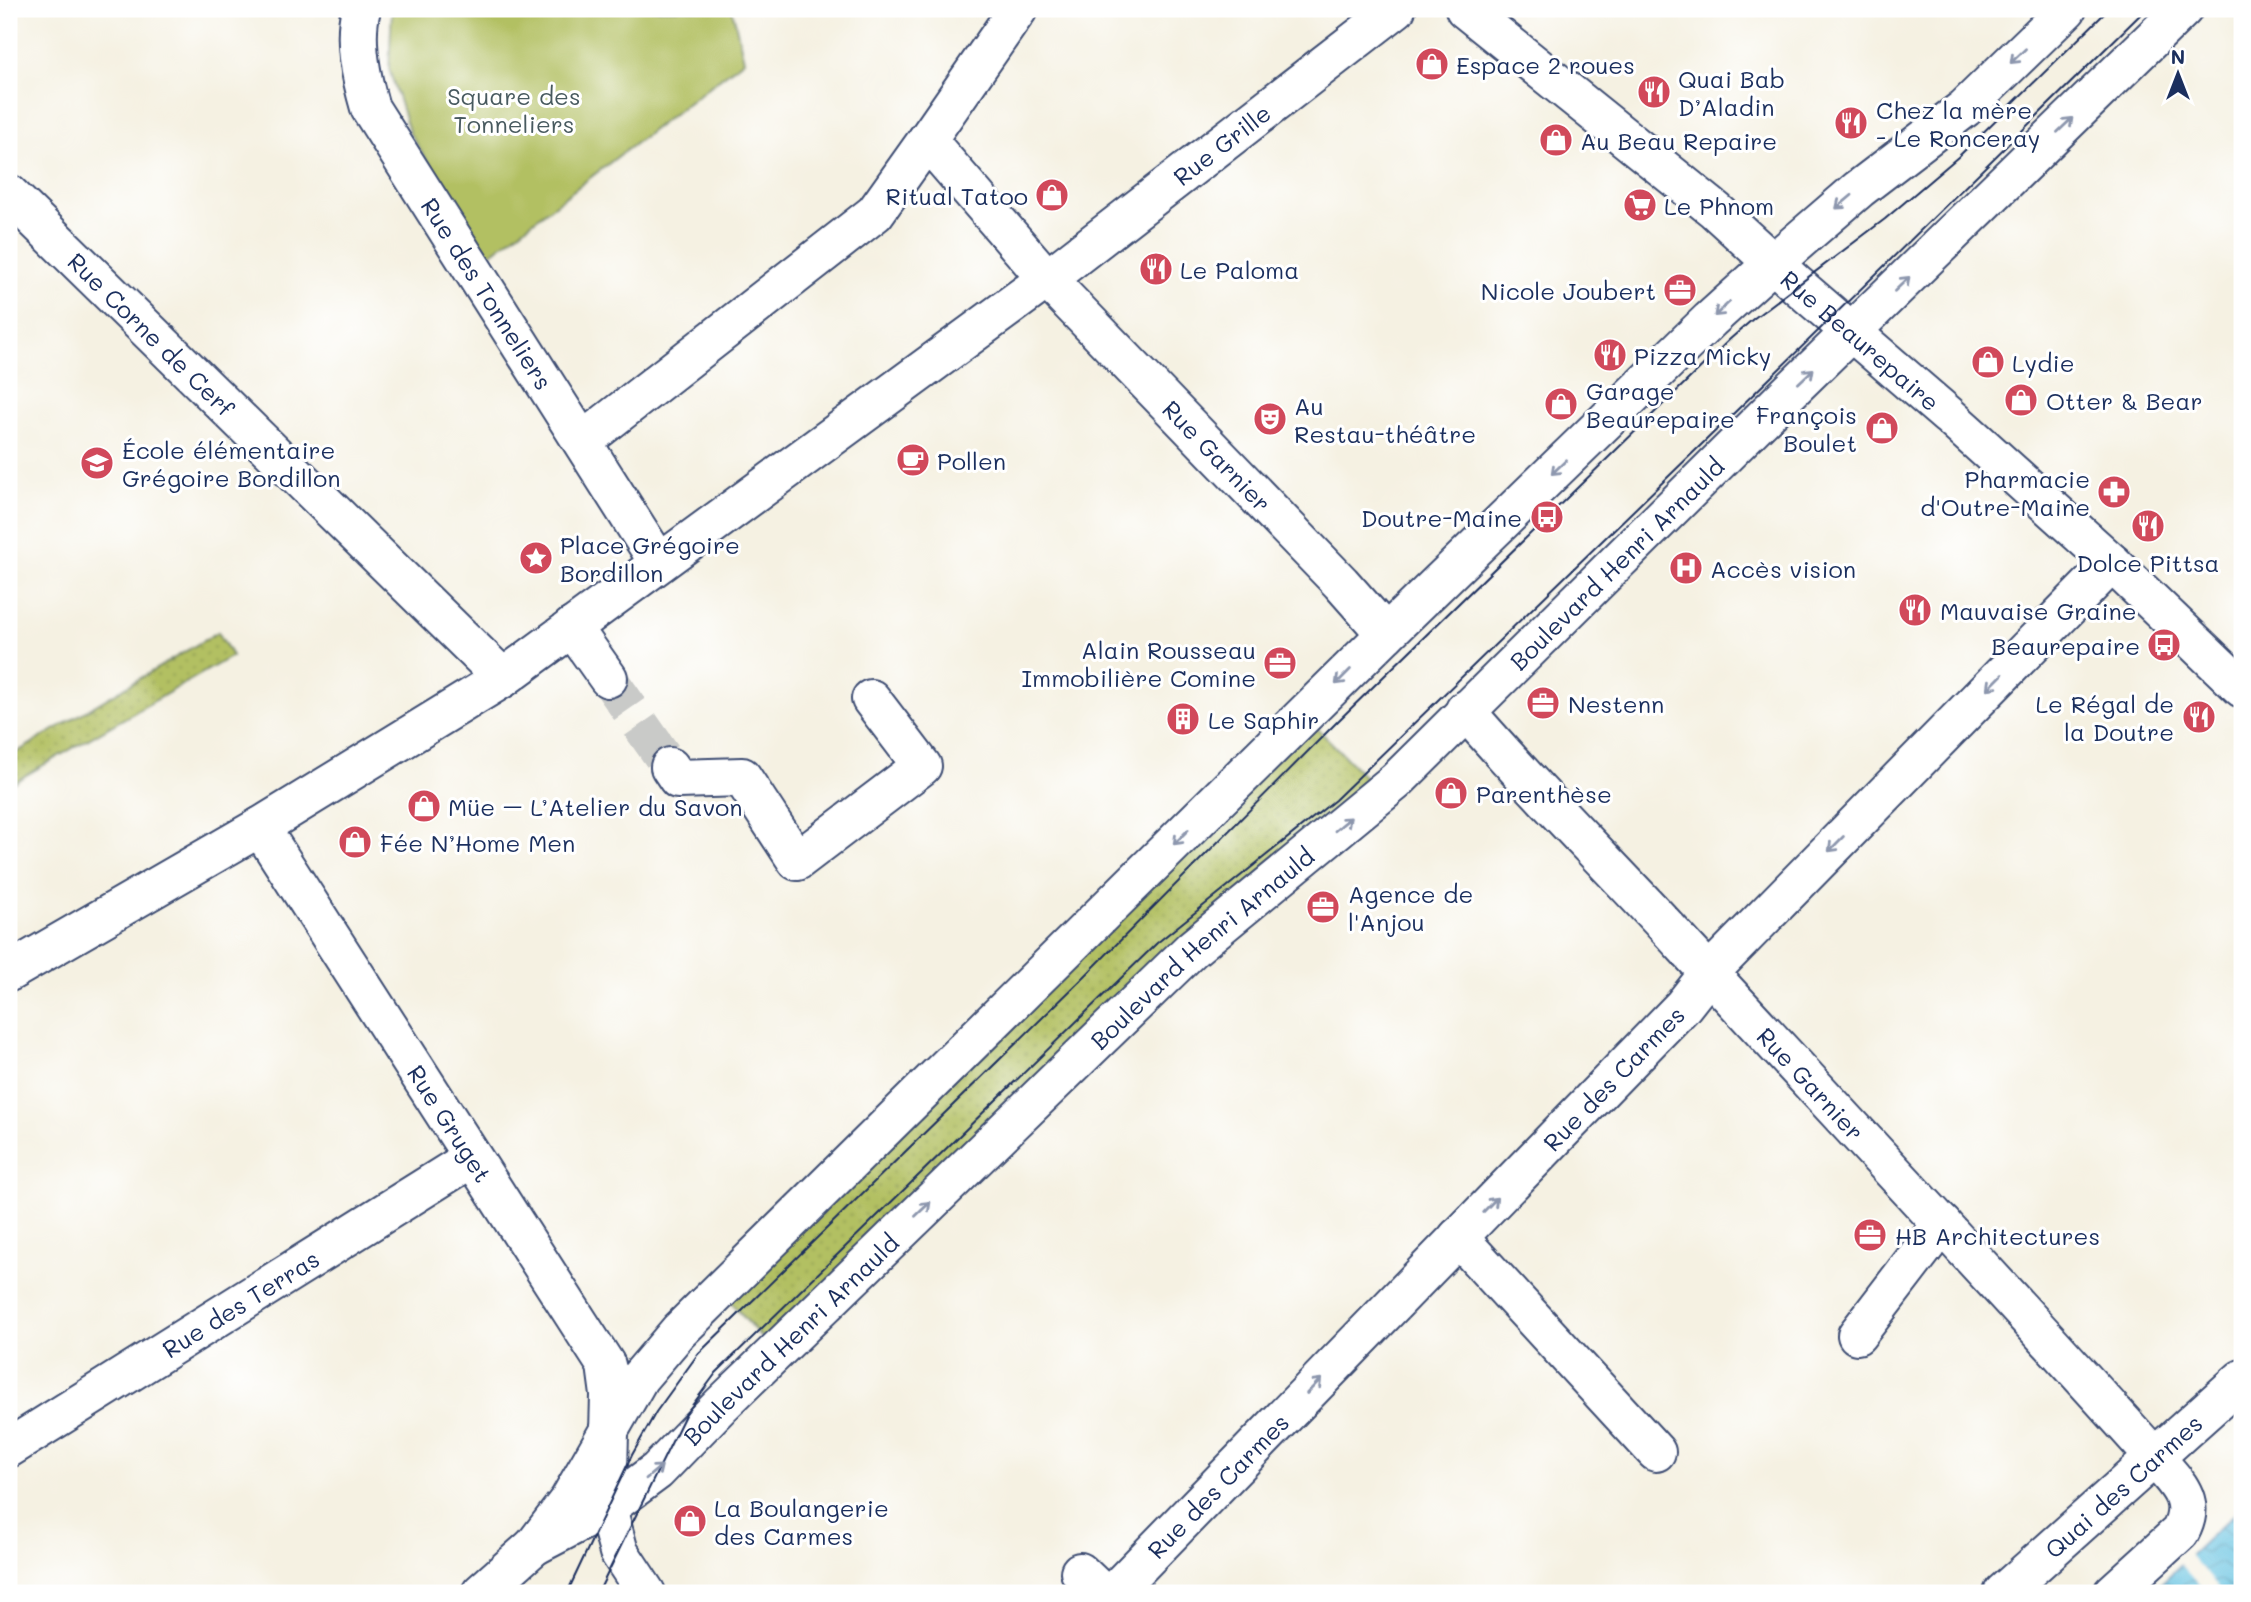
<svg xmlns="http://www.w3.org/2000/svg" width="2251" height="1602" viewBox="0 0 2251 1602" font-family="Mali,sans-serif">
<defs>
<pattern id="grass-dots" width="8" height="8" patternUnits="userSpaceOnUse" patternTransform="scale(1.75)"><rect width="8" height="8" fill="#b2c062"/><path d="M2 2h.1M6 6h.1" fill="none" stroke="#98a558" stroke-width="1.8" stroke-linecap="round"/></pattern>
<pattern id="water-waves" width="16" height="10" patternUnits="userSpaceOnUse" patternTransform="scale(1.75)"><rect width="16" height="10" fill="#62c1e0"/><path d="M0 5q4-4 8 0t8 0" fill="none" stroke="#509db9"/></pattern>
</defs>
<rect width="100%" height="100%" fill="#fff"/>
<filter id="ink" filterUnits="userSpaceOnUse"><feTurbulence type="fractalNoise" baseFrequency=".0143" numOctaves="2"/><feDisplacementMap in="SourceGraphic" scale="14" xChannelSelector="R" yChannelSelector="G"/><feConvolveMatrix kernelMatrix="1 2 1 2 8 2 1 2 1" color-interpolation-filters="sRGB"/></filter>
<filter id="wash" filterUnits="userSpaceOnUse"><feTurbulence type="fractalNoise" baseFrequency=".00686" numOctaves="4" result="noise"/><feDisplacementMap in="SourceGraphic" scale="28" xChannelSelector="R" yChannelSelector="G"/><feGaussianBlur stdDeviation="1.57" result="paint"/><feColorMatrix in="noise" values="0 0 0 0 0 0 0 0 0 0 0 0 0 0 0 0 0 1.4 0 .05"/><feComposite in="paint" operator="in"/></filter>
<g filter="url(#wash)">
<rect width="100%" height="100%" fill="#f5f1e2"/>
<path fill="url(#grass-dots)" stroke="#667860" stroke-width="2" d="M218 632 232 656 9 785V757Z
M1312 723 1372 784 765 1342 728 1299Z"/>
<path fill="#b2c062" stroke="#667860" stroke-width="2" d="M392 9H732L744 60 489 255 410 134 389 69Z"/>
<path fill="url(#water-waves)" stroke="#3e789f" stroke-width="2" d="M2242 1506V1593H2151Z"/>
<path fill="#f5f1e2" d="M2188 1553 2224 1593H2206L2178 1562Z"/>
</g>
<g filter="url(#ink)">
<g fill="none" stroke-linecap="round" stroke-linejoin="round">
<path stroke="#c9cac8" stroke-width="38" stroke-dasharray="38 19" stroke-linecap="butt" d="M608 678 670 767"/>
<defs>
<g id="minor">
<path id="s1" d="M361 9C353 40 361 77 370 108L659 563"/>
<path d="M927 140 1018 9"/>
<path id="s2" d="M9 194 503 678"/>
<path id="s3" d="M583 441 875 213 927 140 1047 279 1341 583 1386 634"/>
<path d="M572 627 608 678"/>
<path id="s4" d="M1465 710C1535 792 1612 867 1685 947 1842 1117 2000 1285 2155 1458 2175 1482 2198 1499 2180 1532L2113 1593"/>
<path d="M670 767 678 779 742 777 797 861 922 766 871 699"/>
<path id="s5" d="M260 827 606 1365 610 1395 607 1508 619 1552 646 1593"/>
<path id="s6" d="M9 972 260 827 503 678 1047 279 1396 9"/>
<path d="M1458 1237 1656 1452"/>
<path d="M1857 1335 1942 1224"/>
<path id="s7" d="M9 1448 472 1158"/>
<path id="s8" d="M534 1546 607 1508 657 1471 721 1405 1192 949 1396 781 1784 397 2183 9"/>
<path d="M1080 1572 1102 1593"/>
<path d="M481 1593 534 1546 569 1500 639 1378 679 1331 1386 634 1710 320 1773 263 1859 189 1965 108 2067 9"/>
<path id="s9" d="M1113 1593 1683 1006 1709 973 2112 563"/>
<path id="s10" d="M2003 1593 2242 1379"/>
</g>
<g id="major">
<path id="s11" d="M1465 9 1715 210 1797 285 1949 416 2112 563 2242 688"/>
</g>
</defs>
<use href="#minor" stroke="#3c4c72" stroke-width="42"/>
<use href="#major" stroke="#3c4c72" stroke-width="42"/>
<use href="#minor" stroke="#fff" stroke-width="38"/>
<use href="#major" stroke="#fff" stroke-width="38"/>
<path stroke="#1b2f5e" stroke-width="2" d="M567 1593 632 1455 656 1412 698 1354 1079 982 1339 720 1729 340 1753 319 1885 219 1958 157 2109 9
M598 1593 685 1415 716 1373 1157 943 1335 800 1768 380 2146 9"/>
</g>
<defs><path id="oneway-shaft" d="M-6 0H5M1.5-3L5.5 0L1.5 3" fill="none" stroke-width="1.6" stroke-linecap="round" stroke-linejoin="round" transform="scale(1.75)"/></defs>
<g stroke="#8d97ae">
<use href="#oneway-shaft" transform="translate(2018 56) rotate(136)"/>
<use href="#oneway-shaft" transform="translate(2065 125) rotate(-44)"/>
<use href="#oneway-shaft" transform="translate(1844 202) rotate(140)"/>
<use href="#oneway-shaft" transform="translate(1902 284) rotate(-44)"/>
<use href="#oneway-shaft" transform="translate(1722 309) rotate(137)"/>
<use href="#oneway-shaft" transform="translate(1806 376) rotate(-43)"/>
<use href="#oneway-shaft" transform="translate(1559 467) rotate(136)"/>
<use href="#oneway-shaft" transform="translate(1343 677) rotate(135)"/>
<use href="#oneway-shaft" transform="translate(1995 682) rotate(135)"/>
<use href="#oneway-shaft" transform="translate(1343 824) rotate(-40)"/>
<use href="#oneway-shaft" transform="translate(1181 837) rotate(135)"/>
<use href="#oneway-shaft" transform="translate(1836 844) rotate(135)"/>
<use href="#oneway-shaft" transform="translate(1490 1205) rotate(-46)"/>
<use href="#oneway-shaft" transform="translate(923 1209) rotate(-44)"/>
<use href="#oneway-shaft" transform="translate(1314 1386) rotate(-46)"/>
<use href="#oneway-shaft" transform="translate(654 1472) rotate(-40)"/>
</g>
</g>
<defs>
<symbol id="shop-disc" viewBox="-11 -11 22 22"><circle r="9.5" fill="#d1495b" stroke="#fff"/><path d="M-5-2.5h2.3a2.7 3.5 0 0 1 5.4 0H5L5.5 6h-11ZM-1.5-2.5h3a1.5 2.3 0 0 0-3 0Z" fill="#fff"/></symbol>
<symbol id="restaurant-disc" viewBox="-11 -11 22 22"><circle r="9.5" fill="#d1495b" stroke="#fff"/><path d="M-5-6h1v4h1v-4h1v4h1v-4h1v5L-1.5 .5V6h-2V.5L-5-1ZM5-6V6H3V1.5H1.5Q1.5-4 5-6Z" fill="#fff"/></symbol>
<symbol id="supermarket-disc" viewBox="-11 -11 22 22"><circle r="9.5" fill="#d1495b" stroke="#fff"/><path d="M-6-5.5h2.5l.6 2H6L4.5 2H-2.5L-4.4-4H-6ZM-1.5 3.2a1.3 1.3 0 1 0 .1 0ZM3 3.2a1.3 1.3 0 1 0 .1 0Z" fill="#fff"/></symbol>
<symbol id="office-disc" viewBox="-11 -11 22 22"><circle r="9.5" fill="#d1495b" stroke="#fff"/><path d="M-6-3h4V-5.5h4V-3h4V5H-6ZM-1-4.5V-3h2v-1.5ZM-6 0V1H6V0Z" fill="#fff"/></symbol>
<symbol id="theatre-disc" viewBox="-11 -11 22 22"><circle r="9.5" fill="#d1495b" stroke="#fff"/><path d="M-5-5.5Q0-4 5-5.5V0Q5 5 0 6Q-5 5-5 0ZM-3.3-2.5H-1v1.5H-3.3ZM1-2.5H3.3v1.5H1ZM-2.8 1Q0 5.5 2.8 1Z" fill="#fff"/></symbol>
<symbol id="cafe-disc" viewBox="-11 -11 22 22"><circle r="9.5" fill="#d1495b" stroke="#fff"/><path d="M-5.5-4.5H6V0H3Q3 3.5 0 3.5H-2.5Q-5.5 3.5-5.5 0ZM3-3.2v2h1.7v-2ZM-6 4.5H4V6H-6Z" fill="#fff"/></symbol>
<symbol id="school-disc" viewBox="-11 -11 22 22"><circle r="9.5" fill="#d1495b" stroke="#fff"/><path d="M0-5L7-2L0 1L-7-2ZM-4 1L0 2.5L4 1V4Q0 6-4 4Z" fill="#fff"/></symbol>
<symbol id="pharmacy-disc" viewBox="-11 -11 22 22"><circle r="9.5" fill="#d1495b" stroke="#fff"/><path d="M-2-6h4v4h4v4h-4v4h-4v-4h-4v-4h4Z" fill="#fff"/></symbol>
<symbol id="bus-disc" viewBox="-11 -11 22 22"><circle r="9.5" fill="#d1495b" stroke="#fff"/><path d="M-5-6H5V4H4V6H2V4H-2V6H-4V4H-5ZM-3.5-4V0h7V-4ZM-3.5 1.2v1.5H-2V1.2ZM2 1.2v1.5H3.5V1.2Z" fill="#fff"/></symbol>
<symbol id="sight-disc" viewBox="-11 -11 22 22"><circle r="9.5" fill="#d1495b" stroke="#fff"/><path d="M0-6L1.8-2.2L6-1.7L2.9 1.2L3.7 5.4L0 3.3L-3.7 5.4L-2.9 1.2L-6-1.7L-1.8-2.2Z" fill="#fff"/></symbol>
<symbol id="hospital-disc" viewBox="-11 -11 22 22"><circle r="9.5" fill="#d1495b" stroke="#fff"/><path d="M-5-5h3v3.5h4V-5h3V5h-3V1.5h-4V5h-3Z" fill="#fff"/></symbol>
<symbol id="building-disc" viewBox="-11 -11 22 22"><circle r="9.5" fill="#d1495b" stroke="#fff"/><path d="M-4-6H4V6H1V3H-1V6H-4ZM-2.5-4.3h1.7v1.8h-1.7ZM.8-4.3h1.7v1.8H.8ZM-2.5-1h1.7V.8h-1.7ZM.8-1h1.7V.8H.8Z" fill="#fff"/></symbol>
</defs>
<g fill-rule="evenodd">
<use href="#shop-disc" x="1413" y="45" width="38" height="38"/>
<use href="#restaurant-disc" x="1635" y="73" width="38" height="38"/>
<use href="#restaurant-disc" x="1832" y="104" width="38" height="38"/>
<use href="#shop-disc" x="1537" y="121" width="38" height="38"/>
<use href="#shop-disc" x="1033" y="176" width="38" height="38"/>
<use href="#supermarket-disc" x="1621" y="186" width="38" height="38"/>
<use href="#restaurant-disc" x="1137" y="250" width="38" height="38"/>
<use href="#office-disc" x="1661" y="271" width="38" height="38"/>
<use href="#restaurant-disc" x="1591" y="336" width="38" height="38"/>
<use href="#shop-disc" x="1969" y="343" width="38" height="38"/>
<use href="#shop-disc" x="2002" y="381" width="38" height="38"/>
<use href="#shop-disc" x="1542" y="385" width="38" height="38"/>
<use href="#theatre-disc" x="1251" y="400" width="38" height="38"/>
<use href="#shop-disc" x="1863" y="409" width="38" height="38"/>
<use href="#cafe-disc" x="894" y="441" width="38" height="38"/>
<use href="#school-disc" x="78" y="444" width="38" height="38"/>
<use href="#pharmacy-disc" x="2095" y="473" width="38" height="38"/>
<use href="#bus-disc" x="1528" y="498" width="38" height="38"/>
<use href="#restaurant-disc" x="2129" y="507" width="38" height="38"/>
<use href="#sight-disc" x="517" y="539" width="38" height="38"/>
<use href="#hospital-disc" x="1667" y="549" width="38" height="38"/>
<use href="#restaurant-disc" x="1896" y="591" width="38" height="38"/>
<use href="#bus-disc" x="2145" y="626" width="38" height="38"/>
<use href="#office-disc" x="1261" y="644" width="38" height="38"/>
<use href="#office-disc" x="1524" y="684" width="38" height="38"/>
<use href="#restaurant-disc" x="2180" y="698" width="38" height="38"/>
<use href="#building-disc" x="1164" y="700" width="38" height="38"/>
<use href="#shop-disc" x="1432" y="774" width="38" height="38"/>
<use href="#shop-disc" x="405" y="787" width="38" height="38"/>
<use href="#shop-disc" x="336" y="823" width="38" height="38"/>
<use href="#office-disc" x="1304" y="888" width="38" height="38"/>
<use href="#office-disc" x="1851" y="1216" width="38" height="38"/>
<use href="#shop-disc" x="671" y="1502" width="38" height="38"/>
</g>
<g text-anchor="middle" dominant-baseline="central" stroke-width="6" stroke-linejoin="round" paint-order="stroke">
<g font-size="24" fill="#1b2f5e" stroke="#fff" text-anchor="start">
<text x="1456" y="64">Espace 2 roues</text>
<text x="1678" y="78">Quai Bab<tspan x="1678" dy="28">D’Aladin</tspan></text>
<text x="1876" y="109">Chez la mère<tspan x="1876" dy="28">- Le Ronceray</tspan></text>
<text x="1580" y="140">Au Beau Repaire</text>
<text x="1028" y="195" text-anchor="end">Ritual Tatoo</text>
<text x="1664" y="205">Le Phnom</text>
<text x="1180" y="269">Le Paloma</text>
<text x="1656" y="290" text-anchor="end">Nicole Joubert</text>
<text x="1634" y="355">Pizza Micky</text>
<text x="2012" y="362">Lydie</text>
<text x="1586" y="390">Garage<tspan x="1586" dy="28">Beaurepaire</tspan></text>
<text x="2046" y="400">Otter &amp; Bear</text>
<text x="1294" y="405">Au<tspan x="1294" dy="28">Restau-théâtre</tspan></text>
<text x="1857" y="414" text-anchor="end">François<tspan x="1857" dy="28">Boulet</tspan></text>
<text x="122" y="449">École élémentaire<tspan x="122" dy="28">Grégoire Bordillon</tspan></text>
<text x="937" y="460">Pollen</text>
<text x="2090" y="478" text-anchor="end">Pharmacie<tspan x="2090" dy="28">d'Outre-Maine</tspan></text>
<text x="1522" y="517" text-anchor="end">Doutre-Maine</text>
<text x="560" y="544">Place Grégoire<tspan x="560" dy="28">Bordillon</tspan></text>
<text x="2148" y="562" text-anchor="middle">Dolce Pittsa</text>
<text x="1710" y="568">Accès vision</text>
<text x="1940" y="610">Mauvaise Graine</text>
<text x="2140" y="645" text-anchor="end">Beaurepaire</text>
<text x="1256" y="649" text-anchor="end">Alain Rousseau<tspan x="1256" dy="28">Immobilière Comine</tspan></text>
<text x="1568" y="703">Nestenn</text>
<text x="2174" y="703" text-anchor="end">Le Régal de<tspan x="2174" dy="28">la Doutre</tspan></text>
<text x="1208" y="719">Le Saphir</text>
<text x="1476" y="793">Parenthèse</text>
<text x="448" y="806">Müe – L’Atelier du Savon</text>
<text x="380" y="842">Fée N’Home Men</text>
<text x="1348" y="893">Agence de<tspan x="1348" dy="28">l'Anjou</tspan></text>
<text x="1895" y="1235">HB Architectures</text>
<text x="714" y="1507">La Boulangerie<tspan x="714" dy="28">des Carmes</tspan></text>
</g>
<g font-size="24" fill="#485a5f" stroke="#fff">
<text x="514" y="95">Square des<tspan x="514" dy="28">Tonneliers</tspan></text>
</g>
<g font-size="24" fill="#1b2f5e" stroke="#fff">
<text stroke="none"><textPath href="#s6" startOffset="1470">Rue Grille</textPath></text>
<text stroke="none"><textPath href="#s1" startOffset="320">Rue des Tonneliers</textPath></text>
<text stroke="none"><textPath href="#s2" startOffset="200">Rue Corne de Cerf</textPath></text>
<text stroke="none"><textPath href="#s11" startOffset="516">Rue Beaurepaire</textPath></text>
<text stroke="none"><textPath href="#s3" startOffset="889">Rue Garnier</textPath></text>
<text stroke="none"><textPath href="#s8" startOffset="1466">Boulevard Henri Arnauld</textPath></text>
<text stroke="none"><textPath href="#s8" startOffset="900">Boulevard Henri Arnauld</textPath></text>
<text stroke="none"><textPath href="#s9" startOffset="718">Rue des Carmes</textPath></text>
<text stroke="none"><textPath href="#s4" startOffset="509">Rue Garnier</textPath></text>
<text stroke="none"><textPath href="#s5" startOffset="352">Rue Gruget</textPath></text>
<text stroke="none"><textPath href="#s7" startOffset="273">Rue des Terras</textPath></text>
<text stroke="none"><textPath href="#s8" startOffset="332">Boulevard Henri Arnauld</textPath></text>
<text stroke="none"><textPath href="#s9" startOffset="150">Rue des Carmes</textPath></text>
<text stroke="none"><textPath href="#s10" startOffset="161">Quai des Carmes</textPath></text>
</g>
</g>
<rect width="2251" height="1602" fill="none" stroke="#fff" stroke-width="35"/>
<g transform="translate(2178 74)" stroke="#ffffff" stroke-width="5" paint-order="stroke">
<path d="M0-5L12 26L0 18L-12 26Z" fill="#1b2f5e"/>
<text y="-10" font-size="19" font-weight="bold" text-anchor="middle" fill="#1b2f5e">N</text>
</g>
</svg>
